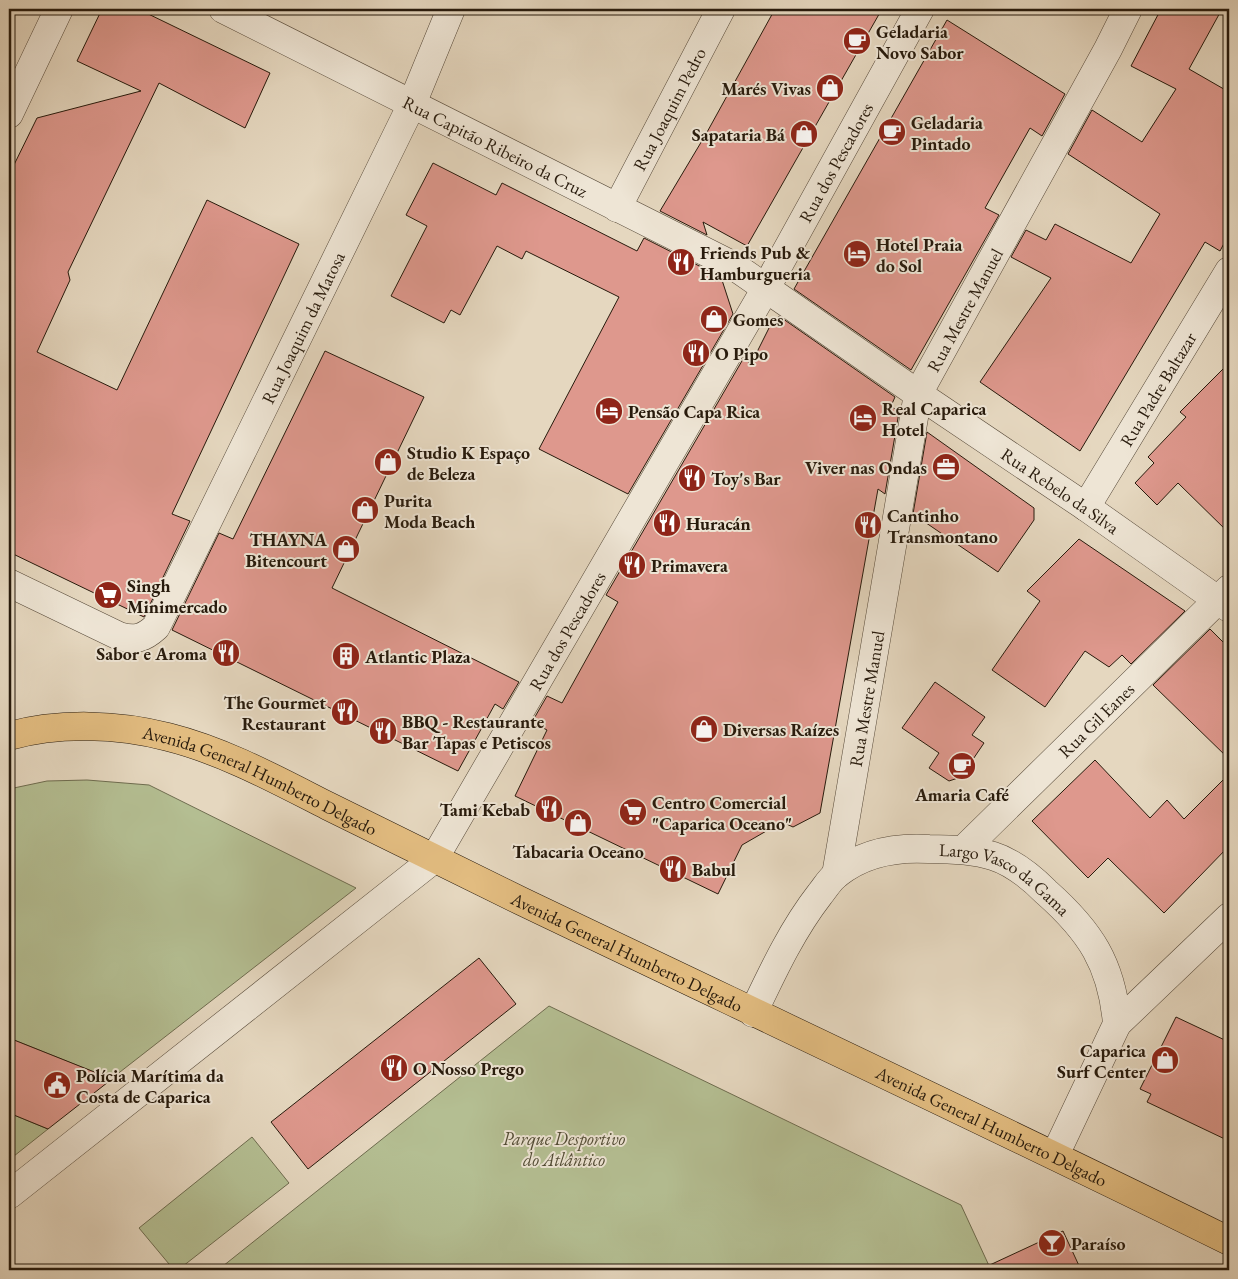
<svg xmlns="http://www.w3.org/2000/svg" width="1238" height="1279" viewBox="0 0 1238 1279" font-family="'EB Garamond',serif">
<rect width="100%" height="100%" fill="#e5d7bf"/>
<filter id="stains"><feTurbulence type="fractalNoise" baseFrequency=".004" numOctaves="4"/><feColorMatrix values="0 0 0 0 .2 0 0 0 0 .09 0 0 0 0 .02 0 0 0 .5 -.17"/></filter>
<radialGradient id="worn" r=".72"><stop offset=".6" stop-color="#630" stop-opacity="0"/><stop offset="1" stop-color="#630" stop-opacity=".3"/></radialGradient>
<path fill="#b4be92" stroke="#6e6c4f" d="M87 780 149 785 356 888 111 1079 9 1038V789L47 781Z
M549 1006 961 1205 991 1270H218Z
M9 1113 48 1129 9 1160Z
M252 1137 289 1183 178 1270H174L139 1228Z"/>
<path fill="#de988d" stroke="#271a0c" d="M102 9H138L270 73 245 128 159 83 68 272 70 280 37 352 117 390 207 200 299 244 172 514 190 521 144 617 9 552V175L37 118 141 91 77 61Z
M775 9H882L747 246 703 222 707 235 660 211 706 134Z
M1161 9H1222L1189 69 1229 92V234L1220 251 1205 242 1080 451 980 382 1051 278 1011 257 1026 230 1046 240 1055 224 1131 263 1160 214 1068 154 1092 110 1142 142 1176 89 1131 66Z
M947 20 1065 94 1042 136 1030 128 985 208 999 215 911 370 794 289Z
M433 163 496 195 502 183 637 251 644 238 721 277 733 314 628 494 539 449 619 297 526 251 522 259 497 246 460 315 451 310 444 323 391 296 427 226 406 215Z
M779 316 895 397 891 406 899 412 885 494 878 489 820 813 793 827 782 822 742 845 718 894 515 796 547 730 532 722 547 696 562 703 618 602 606 595 746 354 750 366 772 322 774 323Z
M325 351 424 397 332 588 519 682 503 709 495 704 458 771 172 630 219 533 233 539Z
M1229 363V533L1178 483 1157 505 1135 483 1154 463 1148 457 1186 417 1180 412Z
M927 432 1034 508V520L998 572 913 514Z
M1079 539 1185 611 1131 664 1122 655 1109 667 1085 651 1045 707 992 670 1040 601 1027 591Z
M1210 629 1229 648V759L1153 685Z
M935 682 985 717 972 735 984 743 961 777 949 781 929 768 939 753 902 728Z
M1095 760 1150 818 1167 800 1184 819 1229 774V846L1164 913 1108 858 1088 878 1032 821Z
M479 958 516 1004 308 1169 271 1122Z
M1176 1017 1229 1042V1141L1147 1102 1151 1094 1140 1089Z
M9 1038 112 1079 48 1129 9 1113Z
M1063 1231 1081 1270H979Z"/>
<g fill="none" stroke-linecap="round" stroke-linejoin="round">
<defs>
<g id="minor">
<path id="s1" d="M223 9 734 266 918 394 1086 507 1229 608"/>
<path d="M9 114 59 9"/>
<path id="s2" d="M617 208 721 9"/>
<path id="s3" d="M1086 507 1229 271"/>
<path id="s4" d="M9 583 119 636C135 641 144 638 156 627L412 104 451 9"/>
<path id="s5" d="M963 850 1229 589"/>
<path id="s6" d="M836 875 918 394 1108 49 1128 9"/>
<path id="s7" d="M753 1013C773 971 792 930 820 894 825 888 830 879 837 874 864 852 896 847 929 849 951 849 973 850 993 856 1012 862 1032 878 1046 892 1090 931 1112 964 1117 1024L1055 1155"/>
<path d="M1117 1024 1229 917"/>
<path id="s8" d="M9 1195 434 859 766 288 920 9"/>
</g>
<g id="major">
<path id="s9" d="M9 736C59 722 118 724 168 737 224 751 277 780 328 806 392 838 457 869 521 901 757 1014 994 1125 1229 1241"/>
</g>
</defs>
<use href="#minor" stroke="#564939" stroke-width="29"/>
<use href="#major" stroke="#271a0c" stroke-width="29"/>
<use href="#minor" stroke="#eee5d5" stroke-width="28"/>
<use href="#major" stroke="#e2bc80" stroke-width="28"/>
</g>
<defs>
<symbol id="cafe-disc" viewBox="-11 -11 22 22"><circle r="9.5" fill="#8f2418" stroke="#eee5d5"/><path d="M-5.5-4.5H6V0H3Q3 3.5 0 3.5H-2.5Q-5.5 3.5-5.5 0ZM3-3.2v2h1.7v-2ZM-6 4.5H4V6H-6Z" fill="#fff"/></symbol>
<symbol id="shop-disc" viewBox="-11 -11 22 22"><circle r="9.5" fill="#8f2418" stroke="#eee5d5"/><path d="M-5-2.5h2.3a2.7 3.5 0 0 1 5.4 0H5L5.5 6h-11ZM-1.5-2.5h3a1.5 2.3 0 0 0-3 0Z" fill="#fff"/></symbol>
<symbol id="hotel-disc" viewBox="-11 -11 22 22"><circle r="9.5" fill="#8f2418" stroke="#eee5d5"/><path d="M-6-4.5h1.5V1H6V5H4.5V3h-9V5H-6ZM-4 0a1.8 1.8 0 1 1 3.6 0ZM.5 0V-2.5h3Q6-2.5 6 0Z" fill="#fff"/></symbol>
<symbol id="restaurant-disc" viewBox="-11 -11 22 22"><circle r="9.5" fill="#8f2418" stroke="#eee5d5"/><path d="M-5-6h1v4h1v-4h1v4h1v-4h1v5L-1.5 .5V6h-2V.5L-5-1ZM5-6V6H3V1.5H1.5Q1.5-4 5-6Z" fill="#fff"/></symbol>
<symbol id="office-disc" viewBox="-11 -11 22 22"><circle r="9.5" fill="#8f2418" stroke="#eee5d5"/><path d="M-6-3h4V-5.5h4V-3h4V5H-6ZM-1-4.5V-3h2v-1.5ZM-6 0V1H6V0Z" fill="#fff"/></symbol>
<symbol id="supermarket-disc" viewBox="-11 -11 22 22"><circle r="9.5" fill="#8f2418" stroke="#eee5d5"/><path d="M-6-5.5h2.5l.6 2H6L4.5 2H-2.5L-4.4-4H-6ZM-1.5 3.2a1.3 1.3 0 1 0 .1 0ZM3 3.2a1.3 1.3 0 1 0 .1 0Z" fill="#fff"/></symbol>
<symbol id="building-disc" viewBox="-11 -11 22 22"><circle r="9.5" fill="#8f2418" stroke="#eee5d5"/><path d="M-4-6H4V6H1V3H-1V6H-4ZM-2.5-4.3h1.7v1.8h-1.7ZM.8-4.3h1.7v1.8H.8ZM-2.5-1h1.7V.8h-1.7ZM.8-1h1.7V.8H.8Z" fill="#fff"/></symbol>
<symbol id="civic-disc" viewBox="-11 -11 22 22"><circle r="9.5" fill="#8f2418" stroke="#eee5d5"/><path d="M-.6-6.5H3V-4.5H.6V-3L4-1V1h2V6H-6V1h2V-1L-.6-3ZM-1.2 2.5V6h2.4V2.5Z" fill="#fff"/></symbol>
<symbol id="bar-disc" viewBox="-11 -11 22 22"><circle r="9.5" fill="#8f2418" stroke="#eee5d5"/><path d="M-6-5H6L.8 .8V4.5H3.5V6h-7V4.5H-.8V.8Z" fill="#fff"/></symbol>
</defs>
<g fill-rule="evenodd">
<use href="#cafe-disc" x="841" y="25" width="32" height="32"/>
<use href="#shop-disc" x="814" y="72" width="32" height="32"/>
<use href="#cafe-disc" x="876" y="116" width="32" height="32"/>
<use href="#shop-disc" x="788" y="118" width="32" height="32"/>
<use href="#hotel-disc" x="841" y="238" width="32" height="32"/>
<use href="#restaurant-disc" x="665" y="246" width="32" height="32"/>
<use href="#shop-disc" x="698" y="303" width="32" height="32"/>
<use href="#restaurant-disc" x="680" y="337" width="32" height="32"/>
<use href="#hotel-disc" x="593" y="395" width="32" height="32"/>
<use href="#hotel-disc" x="847" y="402" width="32" height="32"/>
<use href="#shop-disc" x="372" y="446" width="32" height="32"/>
<use href="#office-disc" x="930" y="451" width="32" height="32"/>
<use href="#restaurant-disc" x="676" y="462" width="32" height="32"/>
<use href="#shop-disc" x="349" y="494" width="32" height="32"/>
<use href="#restaurant-disc" x="651" y="507" width="32" height="32"/>
<use href="#restaurant-disc" x="852" y="509" width="32" height="32"/>
<use href="#shop-disc" x="330" y="533" width="32" height="32"/>
<use href="#restaurant-disc" x="616" y="549" width="32" height="32"/>
<use href="#supermarket-disc" x="92" y="579" width="32" height="32"/>
<use href="#restaurant-disc" x="210" y="637" width="32" height="32"/>
<use href="#building-disc" x="330" y="640" width="32" height="32"/>
<use href="#restaurant-disc" x="329" y="696" width="32" height="32"/>
<use href="#shop-disc" x="688" y="713" width="32" height="32"/>
<use href="#restaurant-disc" x="367" y="715" width="32" height="32"/>
<use href="#cafe-disc" x="946" y="750" width="32" height="32"/>
<use href="#restaurant-disc" x="533" y="793" width="32" height="32"/>
<use href="#supermarket-disc" x="617" y="796" width="32" height="32"/>
<use href="#shop-disc" x="562" y="807" width="32" height="32"/>
<use href="#restaurant-disc" x="657" y="853" width="32" height="32"/>
<use href="#shop-disc" x="1149" y="1044" width="32" height="32"/>
<use href="#restaurant-disc" x="378" y="1052" width="32" height="32"/>
<use href="#civic-disc" x="41" y="1069" width="32" height="32"/>
<use href="#bar-disc" x="1036" y="1227" width="32" height="32"/>
</g>
<g text-anchor="middle" dominant-baseline="central" stroke-width="4" stroke-linejoin="round" paint-order="stroke">
<g font-size="18" font-weight="bold" fill="#271a0c" stroke="#eee5d5" text-anchor="start">
<text x="876" y="31">Geladaria<tspan x="876" dy="21">Novo Sabor</tspan></text>
<text x="811" y="88" text-anchor="end">Marés Vivas</text>
<text x="911" y="122">Geladaria<tspan x="911" dy="21">Pintado</tspan></text>
<text x="785" y="134" text-anchor="end">Sapataria Bá</text>
<text x="876" y="244">Hotel Praia<tspan x="876" dy="21">do Sol</tspan></text>
<text x="700" y="252">Friends Pub &amp;<tspan x="700" dy="21">Hamburgueria</tspan></text>
<text x="733" y="319">Gomes</text>
<text x="715" y="353">O Pipo</text>
<text x="882" y="408">Real Caparica<tspan x="882" dy="21">Hotel</tspan></text>
<text x="628" y="411">Pensão Capa Rica</text>
<text x="407" y="452">Studio K Espaço<tspan x="407" dy="21">de Beleza</tspan></text>
<text x="927" y="467" text-anchor="end">Viver nas Ondas</text>
<text x="711" y="478">Toy's Bar</text>
<text x="384" y="500">Purita<tspan x="384" dy="21">Moda Beach</tspan></text>
<text x="887" y="515">Cantinho<tspan x="887" dy="21">Transmontano</tspan></text>
<text x="686" y="523">Huracán</text>
<text x="327" y="539" text-anchor="end">THAYNA<tspan x="327" dy="21">Bitencourt</tspan></text>
<text x="651" y="565">Primavera</text>
<text x="127" y="585">Singh<tspan x="127" dy="21">Minimercado</tspan></text>
<text x="207" y="653" text-anchor="end">Sabor e Aroma</text>
<text x="365" y="656">Atlantic Plaza</text>
<text x="326" y="702" text-anchor="end">The Gourmet<tspan x="326" dy="21">Restaurant</tspan></text>
<text x="402" y="721">BBQ - Restaurante<tspan x="402" dy="21">Bar Tapas e Petiscos</tspan></text>
<text x="723" y="729">Diversas Raízes</text>
<text x="962" y="794" text-anchor="middle">Amaria Café</text>
<text x="652" y="802">Centro Comercial<tspan x="652" dy="21">"Caparica Oceano"</tspan></text>
<text x="530" y="809" text-anchor="end">Tami Kebab</text>
<text x="578" y="851" text-anchor="middle">Tabacaria Oceano</text>
<text x="692" y="869">Babul</text>
<text x="1146" y="1050" text-anchor="end">Caparica<tspan x="1146" dy="21">Surf Center</tspan></text>
<text x="413" y="1068">O Nosso Prego</text>
<text x="76" y="1075">Polícia Marítima da<tspan x="76" dy="21">Costa de Caparica</tspan></text>
<text x="1071" y="1243">Paraíso</text>
</g>
<g font-size="18" fill="#271a0c" stroke="#eee5d5">
<text stroke="none"><textPath href="#s2" startOffset="112">Rua Joaquim Pedro</textPath></text>
<text stroke="none"><textPath href="#s1" startOffset="305">Rua Capitão Ribeiro da Cruz</textPath></text>
<text stroke="none"><textPath href="#s8" startOffset="1346">Rua dos Pescadores</textPath></text>
<text stroke="none"><textPath href="#s6" startOffset="584">Rua Mestre Manuel</textPath></text>
<text stroke="none"><textPath href="#s4" startOffset="496">Rua Joaquim da Matosa</textPath></text>
<text stroke="none"><textPath href="#s3" startOffset="138">Rua Padre Baltazar</textPath></text>
<text stroke="none"><textPath href="#s1" startOffset="968">Rua Rebelo da Silva</textPath></text>
<text stroke="none"><textPath href="#s8" startOffset="806">Rua dos Pescadores</textPath></text>
<text stroke="none"><textPath href="#s6" startOffset="179">Rua Mestre Manuel</textPath></text>
<text stroke="none"><textPath href="#s5" startOffset="186">Rua Gil Eanes</textPath></text>
<text stroke="none"><textPath href="#s9" startOffset="262">Avenida General Humberto Delgado</textPath></text>
<text stroke="none"><textPath href="#s7" startOffset="345">Largo Vasco da Gama</textPath></text>
<text stroke="none"><textPath href="#s9" startOffset="668">Avenida General Humberto Delgado</textPath></text>
<text stroke="none"><textPath href="#s9" startOffset="1072">Avenida General Humberto Delgado</textPath></text>
</g>
<g font-size="18" font-style="italic" fill="#514b34" stroke="#eee5d5">
<text x="564" y="1138">Parque Desportivo<tspan x="564" dy="21">do Atlântico</tspan></text>
</g>
</g>
<rect width="1238" height="1279" fill="none" stroke="#e5d7bf" stroke-width="30"/>
<rect x="10" y="10" width="1218" height="1259" fill="none" stroke="#271a0c" stroke-width="2.5"/>
<rect x="15" y="15" width="1208" height="1249" fill="none" stroke="#271a0c"/>
<rect width="100%" height="100%" filter="url(#stains)"/>
<rect width="100%" height="100%" fill="url(#worn)"/>
</svg>
